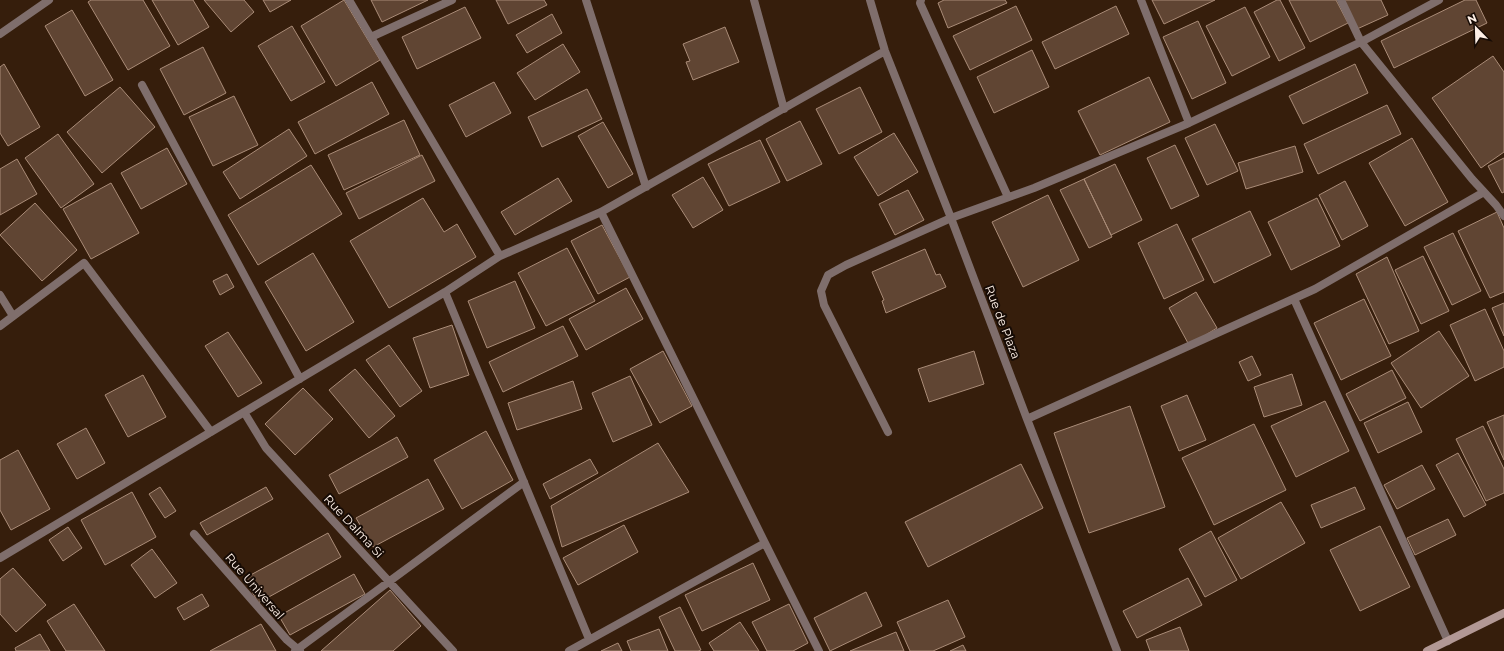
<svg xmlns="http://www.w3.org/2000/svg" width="1504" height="651" viewBox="0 0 1504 651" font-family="Montserrat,sans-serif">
<rect width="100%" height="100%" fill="#361e0c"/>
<path fill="#604533" stroke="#aa8c78" d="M91 0H143L170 46 128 70 88 2Z
M152 0H193L209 27 178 45Z
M204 0H244L254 12 231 32Z
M263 0H291L270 12Z
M344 0 380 60 336 86 301 26Z
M371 0H428L382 22Z
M496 0H544L547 5 508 24Z
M944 0H1005L1007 3 948 28 938 3Z
M1152 0H1215L1164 24Z
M1277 0H1280L1305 48 1279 61 1254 12Z
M1289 0H1336L1348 23 1310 42Z
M1343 0H1381L1388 15 1357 29Z
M1465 0H1476L1487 23 1394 68 1381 41Z
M1016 6 1032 40 970 70 953 36Z
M1116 6 1129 34 1055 69 1042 42Z
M465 7 481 38 417 69 402 37Z
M1245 7 1270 57 1232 76 1206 26Z
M72 10 113 80 85 96 45 26Z
M552 14 562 33 527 53 516 35Z
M1198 21 1226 83 1192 99 1163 37Z
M292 26 325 82 291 101 258 46Z
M725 27 739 62 693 80 686 62 690 61 683 44Z
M563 44 580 72 535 100 517 73Z
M203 47 226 93 184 115 160 69Z
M1032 50 1049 87 994 113 977 77Z
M1493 56 1504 72V152L1481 168 1432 98Z
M4 64 40 127 8 146 0 133V67Z
M1355 64 1368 93 1303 124 1289 96Z
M1149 77 1170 122 1100 155 1078 111Z
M372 82 389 114 315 154 298 122Z
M494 82 511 113 466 137 449 105Z
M120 87 155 127 102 173 67 132Z
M860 87 882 132 839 154 816 109Z
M587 89 602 119 542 147 528 117Z
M234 96 258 145 213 166 189 117Z
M1387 105 1401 134 1318 174 1304 144Z
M404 120 420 155 344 190 328 155Z
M800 121 822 164 787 181 766 139Z
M603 122 633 174 608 188 578 136Z
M1215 124 1238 171 1207 185 1185 138Z
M289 129 307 156 240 199 223 172Z
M894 133 918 172 878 196 854 157Z
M58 134 94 184 61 208 25 158Z
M1412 138 1448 202 1405 226 1369 163Z
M760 140 780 182 729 206 708 164Z
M1175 145 1199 196 1171 209 1147 158Z
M1295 146 1303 172 1246 189 1238 163Z
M167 148 187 184 141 209 121 173Z
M422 155 435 181 359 219 346 193Z
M1504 158V192L1502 193 1488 166Z
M17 159 37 194 0 215V169Z
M1115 164 1142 220 1111 235 1084 179Z
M311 165 342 214 258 265 228 215Z
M703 177 723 210 693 228 672 195Z
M558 178 572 201 515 235 501 212Z
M1084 179 1112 237 1089 248 1060 190Z
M1345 181 1368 226 1342 240 1319 195Z
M111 183 139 233 91 259 63 209Z
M908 190 924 220 895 235 879 204Z
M1048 195 1079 260 1023 287 992 222Z
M423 198 444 232 457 224 476 257 389 308 350 241Z
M1317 198 1340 246 1291 270 1268 222Z
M35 203 77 250 42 281 0 235Z
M1250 211 1271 255 1214 283 1192 239Z
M1497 212 1504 228V292L1490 298 1458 231Z
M1177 224 1204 280 1164 299 1138 243Z
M602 225 630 277 598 294 571 241Z
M1453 233 1481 291 1452 305 1424 247Z
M567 248 595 301 546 326 518 273Z
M925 249 936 275 940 274 946 287 886 313 882 301 884 300 872 272Z
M313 253 354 322 306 351 265 282Z
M1423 256 1449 311 1421 324 1395 270Z
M1387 257 1419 331 1389 344 1356 274Z
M227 274 234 287 220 295 213 281Z
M515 281 535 328 487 348 468 301Z
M626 288 643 319 586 350 569 319Z
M1196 292 1217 328 1189 345 1169 308Z
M1364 299 1391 356 1341 380 1314 323Z
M1504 303V336L1492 308Z
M1485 309 1504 351V367L1475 381 1450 325Z
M452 325 469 375 430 388 413 338Z
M563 326 578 356 503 392 489 362Z
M1439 331 1469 376 1421 408 1391 363Z
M228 332 262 383 238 397 205 346Z
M389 345 422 391 400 407 366 360Z
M663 351 692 406 660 423 630 369Z
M974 351 984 384 929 402 918 369Z
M1252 356 1261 375 1248 381 1239 362Z
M355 369 395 416 369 438 329 390Z
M1392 370 1406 398 1360 421 1346 394Z
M1292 374 1302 405 1264 417 1254 387Z
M143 375 166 417 128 437 105 395Z
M630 376 652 425 613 442 592 393Z
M573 381 582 409 517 430 508 403Z
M303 388 333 419 295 455 265 424Z
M1187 395 1206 440 1179 451 1161 406Z
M1325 401 1349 451 1296 477 1271 426Z
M1408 402 1422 432 1378 453 1364 423Z
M1130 406 1165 507 1089 533 1054 433Z
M1504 415V460L1487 422Z
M1254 424 1286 490 1214 525 1182 458Z
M1483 426 1504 469V493L1486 501 1456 439Z
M86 428 105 463 77 479 57 444Z
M486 431 513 480 462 509 434 460Z
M397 437 408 457 339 494 329 475Z
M658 443 689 492 562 547 551 506Z
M18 450 50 509 11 530 0 510V460Z
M1458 453 1486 505 1464 517 1436 465Z
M590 459 598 473 550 499 543 484Z
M1021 464 1043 508 928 567 905 522Z
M1422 465 1435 489 1397 509 1384 485Z
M428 479 444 509 373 547 356 518Z
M160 487 176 511 165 518 149 494Z
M266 487 273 499 207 535 200 523Z
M1355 487 1365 509 1321 528 1311 505Z
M132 492 156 537 105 565 81 520Z
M1281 502 1305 543 1241 579 1218 538Z
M1448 519 1456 535 1415 555 1407 538Z
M624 525 638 552 578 585 563 558Z
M1380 526 1410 587 1360 611 1330 550Z
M68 527 82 548 63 561 49 540Z
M1211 531 1237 580 1205 597 1179 549Z
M328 533 341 557 258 603 245 578Z
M152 549 177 583 155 598 131 565Z
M753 563 770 600 702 631 685 595Z
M13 568 46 605 16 632 0 614V579Z
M354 574 365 594 290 635 279 616Z
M1188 578 1202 605 1137 638 1123 611Z
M390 590 421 626 393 651H321Z
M866 592 882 626 830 651 814 618Z
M202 594 209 606 184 620 177 608Z
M948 600 965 637 933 651H910L897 622Z
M74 604 105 651H66L47 621Z
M789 604 808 643 793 651H767L752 622Z
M680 607 701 650 698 651H675L659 617Z
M740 622 759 651H714L709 643Z
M261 624 276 651H210Z
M1180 627 1189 651H1150L1146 640Z
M659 629 668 651H631L627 641Z
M896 632 904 651H850Z
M40 634 50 651H16L15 648Z
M618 643 622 651H601Z
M963 645 966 651H950Z"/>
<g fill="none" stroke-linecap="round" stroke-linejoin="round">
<path stroke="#7f6e6c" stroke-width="8" d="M349 0 500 256
M586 0 646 187
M754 0 784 109
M870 0 885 51 951 218 1027 419 1117 651
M921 0 920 3 1008 197
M1141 0 1189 123
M1341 0 1361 42 1472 179 1496 205 1504 216
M0 34 49 0
M371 37 452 0
M142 85 300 379
M601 212 765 543 819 651
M445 292 589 639
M0 295 13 316
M1294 299 1448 641
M0 326 84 263 211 432
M244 412 266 448 453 651
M1027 419 1315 289 1484 192
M888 432 824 305 821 291 828 275 846 265 951 218 1034 188 1189 123 1361 42 1439 0
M194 534 287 640 300 651
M0 558 445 292 500 256 601 212 885 51
M295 651 524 482
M569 651 765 543"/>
<path stroke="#b29895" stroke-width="8" d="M1427 651 1504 613"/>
</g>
<g text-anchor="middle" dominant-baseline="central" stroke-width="4" stroke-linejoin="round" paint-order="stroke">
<g font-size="12" fill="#fdefe6" stroke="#160b05">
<text transform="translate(1003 322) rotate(69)">Rue de Plaza</text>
<text transform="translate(354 526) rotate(47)">Rue Dalma Si</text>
<text transform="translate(255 586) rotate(49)">Rue Universal</text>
</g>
</g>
<g transform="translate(1476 28) rotate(337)" stroke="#160b05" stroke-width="3" paint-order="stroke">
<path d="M0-3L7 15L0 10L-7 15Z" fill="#fdefe6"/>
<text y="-6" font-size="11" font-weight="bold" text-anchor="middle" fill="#fdefe6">N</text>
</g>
</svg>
